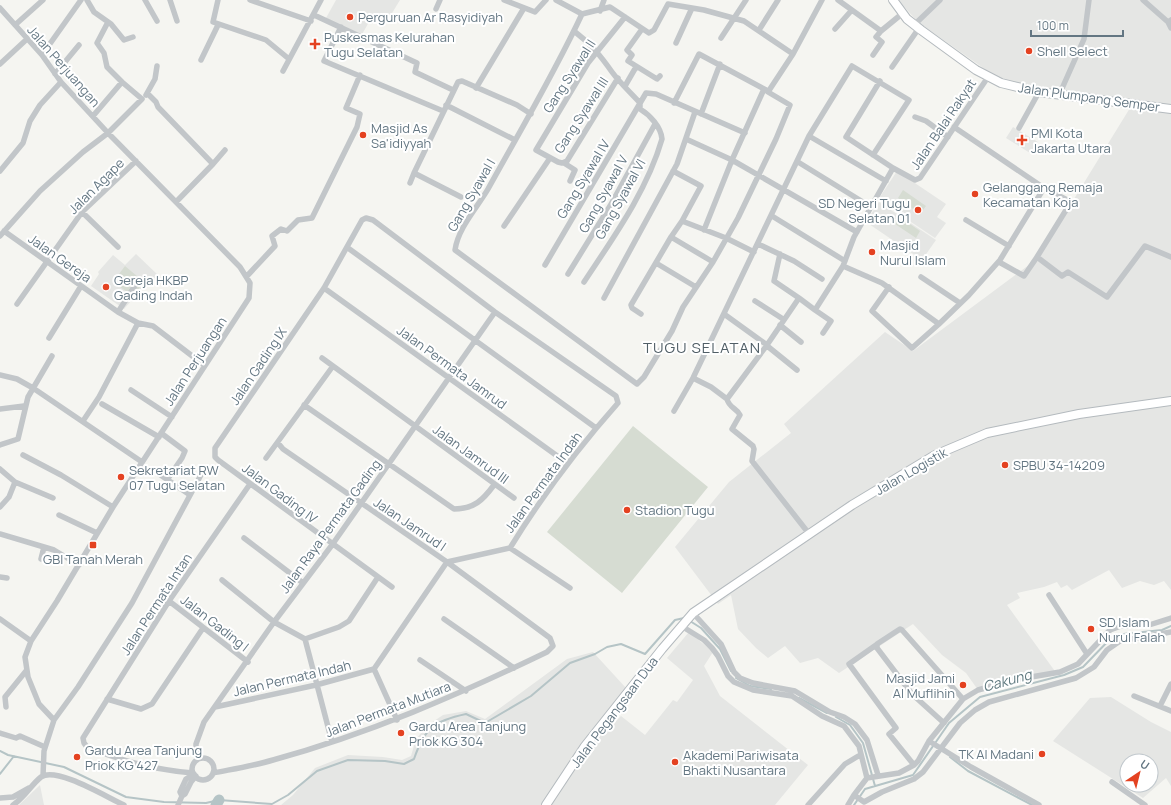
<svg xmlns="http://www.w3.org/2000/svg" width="1171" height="805" viewBox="0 0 1171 805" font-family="Manrope,sans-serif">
<rect width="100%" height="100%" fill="#f5f5f1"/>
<path fill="#e5e6e4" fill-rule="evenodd" d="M336 0H400L386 23 373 15 361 36 326 18Z
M898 0H1171V590L1164 581 1154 585 1140 581 1122 588 1109 570 1072 590 1067 585 1061 588 1057 582 1044 587 1017 593 1020 598 1007 605 1057 674 978 690 966 673 942 655 913 624 839 673 818 658 800 663 785 646 768 658 756 648 738 629 731 595 718 604 675 547 729 482 791 433 784 424 885 332 913 351 1037 259 1130 108 1006 84 918 22Z
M1013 127 1038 142 1030 153 1006 138Z
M897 171 946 204 937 217 946 223 935 238 878 200Z
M879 202 936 240 922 260 866 222Z
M136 254 158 275 147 284H146L124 309 91 286 99 274 98 272 113 255 125 265Z
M689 632 713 652 704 666 720 696 808 765 775 805H281L293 795 315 768 348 755 383 757 402 760 411 756 416 739 428 725 443 715 466 711 485 719 567 659 593 652 626 688 607 711 617 720 621 716 645 735 673 700 677 702 693 680 667 658Z
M1111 697 1151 722 1171 732V786L1166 778 1143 798 1053 741 1090 698ZM1127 761H1151V785H1127Z
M40 785 44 805H19Z"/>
<path fill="#d6dcd2" d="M903 190 926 206 920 214 898 198Z
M897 215 920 231 916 238 892 222Z
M125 266 144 282 133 296 113 282Z
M633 426 708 487 622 593 547 532Z"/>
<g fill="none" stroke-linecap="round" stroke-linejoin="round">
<path stroke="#b5c4c6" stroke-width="2" d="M690 621 701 628 720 649 731 671
M736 678 750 686 771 689
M799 698 827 713
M836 717 850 725 863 743 875 786
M0 751 8 755 64 767 126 797 164 802 206 803 219 800 272 804 288 795 317 771 348 760 385 761 404 764 414 759C425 727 434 721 466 714L485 723 531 696 570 663 595 654 607 647 621 644 645 654 675 620 684 618
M950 757 968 771 1032 805
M0 774 14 756
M854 805 865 789 913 775 949 723 980 697 1064 675 1083 667 1114 635 1162 630 1171 626"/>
<path stroke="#b5c4c6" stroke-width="11" d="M216 805 219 800"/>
<defs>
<path id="secondary" d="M893 0 907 19 921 30 976 70 1001 83 1039 92 1171 109
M546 805 585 746 662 649 693 613 852 505 935 455 987 433 1079 414 1171 401"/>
</defs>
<use href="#secondary" stroke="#b4babe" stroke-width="10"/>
<path stroke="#c2c6c9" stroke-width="5.5" d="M87 0 94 12 111 24 124 40 133 37
M145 0 157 21
M170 0 177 21
M218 0 213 22 266 40 289 59
M250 0 311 21
M504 0 535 12 546 0
M556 0 582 14 610 7 649 33 654 30 668 4 704 10 744 21 793 54
M838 0 881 31 903 13
M1143 0 1168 22 1171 20
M0 8 42 55 61 82 108 133 240 267 250 283 249 298 113 507 57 601 31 641 25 657 28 677 39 704 54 720 44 751 43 776
M436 9 440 0
M600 11 604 0
M582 14C554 74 520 131 488 189 477 208 458 228 455 250L637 384 644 377 672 331 683 307 713 262 738 218 776 139 790 105 768 92 793 54 822 0
M314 15 417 63 415 72 453 90
M1168 22 1171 28
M15 25 43 0
M914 25 940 0
M341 27 324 61 443 111
M642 29 627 50 632 55 628 61 657 79 660 76
M835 29 851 11
M759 30 778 0
M574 31C591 44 600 55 612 72 620 83 631 93 640 103V109C650 115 661 127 662 139 647 191 613 238 584 282
M721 38 746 0
M676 43 692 8
M42 55 81 0
M873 55 882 42 876 37 881 31
M201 60 218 25
M0 64 27 39
M892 67 919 28
M283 71 321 0
M55 74 79 45
M988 77 920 178 915 180 893 168 854 237 843 266 882 283 939 324 969 295 1000 260 1044 188
M618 78 567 161 562 163 558 162 536 150 588 63 625 17
M880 81 846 137 893 168
M625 86 636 67
M476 88 524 8
M1060 93 1084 39 1089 0
M148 94 156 102 158 107 213 164 176 202
M146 95 155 79 157 66
M674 103 699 54 766 90
M446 105 515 140
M701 114 720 64
M93 116 122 82 107 67 104 53 97 43 108 22
M915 117 926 121 948 137
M954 127 1044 188 1071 202 1037 257 1062 276 1068 272 1107 297 1145 246 1171 257
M1019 128 1039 92
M809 136 886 181
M686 139 732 160 857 232
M798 162 871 207
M564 163 575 170 570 181
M213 164 225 150
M0 171 23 143 30 121 40 105 61 82
M410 183 414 173
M461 197 414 173 458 82 462 81 517 105 531 114
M82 212 118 247
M772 216 845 261
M966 220 1009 246
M682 221 726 238 754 252
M504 226 550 158
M704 230 732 160 764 89
M4 231 118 312 138 323 153 326 204 365
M0 236 40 191 83 152 108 133 142 99 122 82
M671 237 713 262
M758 244 794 261 822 279
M348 248 596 428
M780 254 774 281 799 298
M999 262 1024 276 1037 257
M656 263 696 287
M545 265 646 93 656 94 745 133
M568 274 610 206 655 124
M247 276 275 246 272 236 281 229 287 231 298 220 312 218 357 127 360 114 346 108 360 75
M921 277 960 303
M889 287 872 311 912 348 939 324
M324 288 567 463
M604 298 677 164 695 112
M755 301 783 319
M17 304 82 212 136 161
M815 310 831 321 823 333
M118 312 136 284
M641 314 632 308 631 305 671 237 682 221 701 186 673 171
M724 314 767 345 799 298 815 310 843 266
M780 325 801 342
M49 338 81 286
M766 345 797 370
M322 358 333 366
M0 375 17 379 33 388 142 462
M693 378 711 387 727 399 767 345
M131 390 172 417
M727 399C729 408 737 408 740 415L732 429 753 446 754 449 752 461 810 535
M102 404 159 437
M304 405 454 509C474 509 483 500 494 485
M0 409 24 406
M674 411 693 378 809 136 852 66 909 100 873 155
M83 421 99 397 138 323
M161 433 185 451 182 458 167 480
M0 445 18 439 28 397 52 356
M23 455 61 475 113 507
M266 458 333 366 514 498
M0 469 15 482 9 497 0 507
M159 474 190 495
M15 482 53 498
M59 515 97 533
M0 534 44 547 41 559
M244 538 303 583
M44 547 54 550 79 565
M510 548 570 588
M0 577 7 578
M222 580 274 622 305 639 339 627 349 621 378 577
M1049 595 1087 654
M169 601 248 662
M693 613 721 644 734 672 740 678 753 683 795 691 830 712 844 717 855 724 867 740 878 775
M0 619 31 641
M444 619 514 668
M683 627 704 640 712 648 718 656 728 676 734 682 753 690 792 696 822 716 844 726 859 746 867 778
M305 639 332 742
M876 645 849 664 896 728 889 734 914 765
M420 660 466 691
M374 669 397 720
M1134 696 1171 711
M107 699 141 709 152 704 203 628
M1160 706 1171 684
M6 707 5 697 26 671
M215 707 316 685 374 669 447 562 510 548C542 496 578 448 618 403L616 396 495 312 373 220 366 218 362 220 324 288 215 448V457L218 460 392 587
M54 720 78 687 132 603 202 473
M944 723 912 694 877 648V644L900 629 902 630 963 699
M0 733 16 738 20 736 45 747
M929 741 971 767 1039 805
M200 758 196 751V744L204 722 274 622 332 545 495 312
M192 769a11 11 0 1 1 22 0a11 11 0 1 1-22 0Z
M193 773C156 770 121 761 87 747L84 743 83 738 169 601 250 484
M213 773C233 769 253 766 273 760 368 734 458 695 547 652L553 646 550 638 447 562 283 449 278 443
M1112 782 1145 805
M854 795 864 802 882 792 914 779 923 772 960 723 975 710 989 702 1076 678 1094 667 1107 650 1120 641 1171 632
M182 796 185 794 191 782 196 776
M0 798 13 797 29 788
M13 805C24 798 31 785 41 777 56 766 108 798 124 805
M178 805 182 796 180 792 186 779 194 774
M808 805 845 764 860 755
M848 805 854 795 867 778 899 773 914 765 918 761 929 741 963 699 978 690 1014 680 1060 672 1078 664 1110 630 1121 626 1149 625 1171 618"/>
<use href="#secondary" stroke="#fff" stroke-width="8"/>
</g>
<g fill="#e44221" stroke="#fff" stroke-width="1.5">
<circle cx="350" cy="17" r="4"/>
<path d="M313 38h4v4h4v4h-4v4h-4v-4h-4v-4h4z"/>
<circle cx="1029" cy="51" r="4"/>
<circle cx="363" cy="135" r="4"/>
<path d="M1020 134h4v4h4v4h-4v4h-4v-4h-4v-4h4z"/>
<circle cx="975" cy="194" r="4"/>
<circle cx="918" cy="210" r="4"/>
<circle cx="872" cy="252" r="4"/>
<circle cx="106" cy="287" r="4"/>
<circle cx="1005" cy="465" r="4"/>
<circle cx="121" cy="477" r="4"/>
<circle cx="627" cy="510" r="4"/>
<rect x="89" y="541" width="8" height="8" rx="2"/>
<circle cx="1091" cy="629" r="4"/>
<circle cx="963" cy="685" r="4"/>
<circle cx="401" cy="733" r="4"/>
<circle cx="1042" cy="754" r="4"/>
<circle cx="77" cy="757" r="4"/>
<circle cx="675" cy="762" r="4"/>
</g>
<g text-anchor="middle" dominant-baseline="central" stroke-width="4" stroke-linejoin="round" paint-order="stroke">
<g font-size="13" fill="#637682" stroke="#fff" text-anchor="start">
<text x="358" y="17">Perguruan Ar Rasyidiyah</text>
<text x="324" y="37">Puskesmas Kelurahan<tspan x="324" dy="15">Tugu Selatan</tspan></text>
<text x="1037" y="51">Shell Select</text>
<text x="371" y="128">Masjid As<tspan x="371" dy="15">Sa'idiyyah</tspan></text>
<text x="1031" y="133">PMI Kota<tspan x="1031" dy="15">Jakarta Utara</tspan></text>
<text x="983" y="187">Gelanggang Remaja<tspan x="983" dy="15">Kecamatan Koja</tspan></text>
<text x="910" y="203" text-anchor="end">SD Negeri Tugu<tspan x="910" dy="15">Selatan 01</tspan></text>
<text x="880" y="245">Masjid<tspan x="880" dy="15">Nurul Islam</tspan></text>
<text x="114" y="280">Gereja HKBP<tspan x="114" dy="15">Gading Indah</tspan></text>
<text x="1013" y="465">SPBU 34-14209</text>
<text x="129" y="470">Sekretariat RW<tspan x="129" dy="15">07 Tugu Selatan</tspan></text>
<text x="635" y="510">Stadion Tugu</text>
<text x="93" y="559" text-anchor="middle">GBI Tanah Merah</text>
<text x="1099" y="622">SD Islam<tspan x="1099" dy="15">Nurul Falah</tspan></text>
<text x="955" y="678" text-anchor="end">Masjid Jami<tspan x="955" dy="15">Al Muflihin</tspan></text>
<text x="409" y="726">Gardu Area Tanjung<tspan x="409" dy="15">Priok KG 304</tspan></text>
<text x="85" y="750">Gardu Area Tanjung<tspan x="85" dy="15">Priok KG 427</tspan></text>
<text x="1034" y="754" text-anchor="end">TK Al Madani</text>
<text x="683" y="755">Akademi Pariwisata<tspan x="683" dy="15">Bhakti Nusantara</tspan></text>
</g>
<g font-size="13" fill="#637682" stroke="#fff">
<text transform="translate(64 66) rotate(49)">Jalan Perjuangan</text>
<text transform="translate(569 76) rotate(-57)">Gang Syawal II</text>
<text transform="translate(1089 97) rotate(8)">Jalan Plumpang Semper</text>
<text transform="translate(581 115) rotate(-57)">Gang Syawal III</text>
<text transform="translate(943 124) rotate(-56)">Jalan Balai Rakyat</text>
<text transform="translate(583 179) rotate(-59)">Gang Syawal IV</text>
<text transform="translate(96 186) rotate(-45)">Jalan Agape</text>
<text transform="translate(603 194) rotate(-61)">Gang Syawal V</text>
<text transform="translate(471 195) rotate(-60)">Gang Syawal I</text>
<text transform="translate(620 199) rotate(-61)">Gang Syawal VI</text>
<text transform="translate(60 258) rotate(35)">Jalan Gereja</text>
<text transform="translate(195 361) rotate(-57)">Jalan Perjuangan</text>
<text transform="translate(258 366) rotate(-56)">Jalan Gading IX</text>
<text transform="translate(452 367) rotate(36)">Jalan Permata Jamrud</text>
<text transform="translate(471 454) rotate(36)">Jalan Jamrud III</text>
<text transform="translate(911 471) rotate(-30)">Jalan Logistik</text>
<text transform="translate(543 482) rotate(-54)">Jalan Permata Indah</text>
<text transform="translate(280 493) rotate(37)">Jalan Gading IV</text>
<text transform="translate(410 524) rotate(34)">Jalan Jamrud I</text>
<text transform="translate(330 526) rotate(-54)">Jalan Raya Permata Gading</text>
<text transform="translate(156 604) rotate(-57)">Jalan Permata Intan</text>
<text transform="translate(215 623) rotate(38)">Jalan Gading I</text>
<text transform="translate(292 678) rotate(-13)">Jalan Permata Indah</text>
<text transform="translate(388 709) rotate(-21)">Jalan Permata Mutiara</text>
<text transform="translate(614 712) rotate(-53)">Jalan Pegangsaan Dua</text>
</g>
<g font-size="14" font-style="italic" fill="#5f797f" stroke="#fff">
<text transform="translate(1007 680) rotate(-15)">Cakung</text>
</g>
<g font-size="15" letter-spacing="1" fill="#515f67" stroke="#fff">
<text x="702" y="347">TUGU SELATAN</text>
</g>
</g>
<g transform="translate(1139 773) rotate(35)"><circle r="19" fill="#ffffff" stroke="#c1c8cd"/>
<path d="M0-3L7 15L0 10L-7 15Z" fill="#e44221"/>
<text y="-6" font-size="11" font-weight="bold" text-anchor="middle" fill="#637682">U</text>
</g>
<path d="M1031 30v6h92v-6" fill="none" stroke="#637682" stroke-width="2"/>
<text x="1037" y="30" font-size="12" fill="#637682" stroke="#ffffff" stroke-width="3" paint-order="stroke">100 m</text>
</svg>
